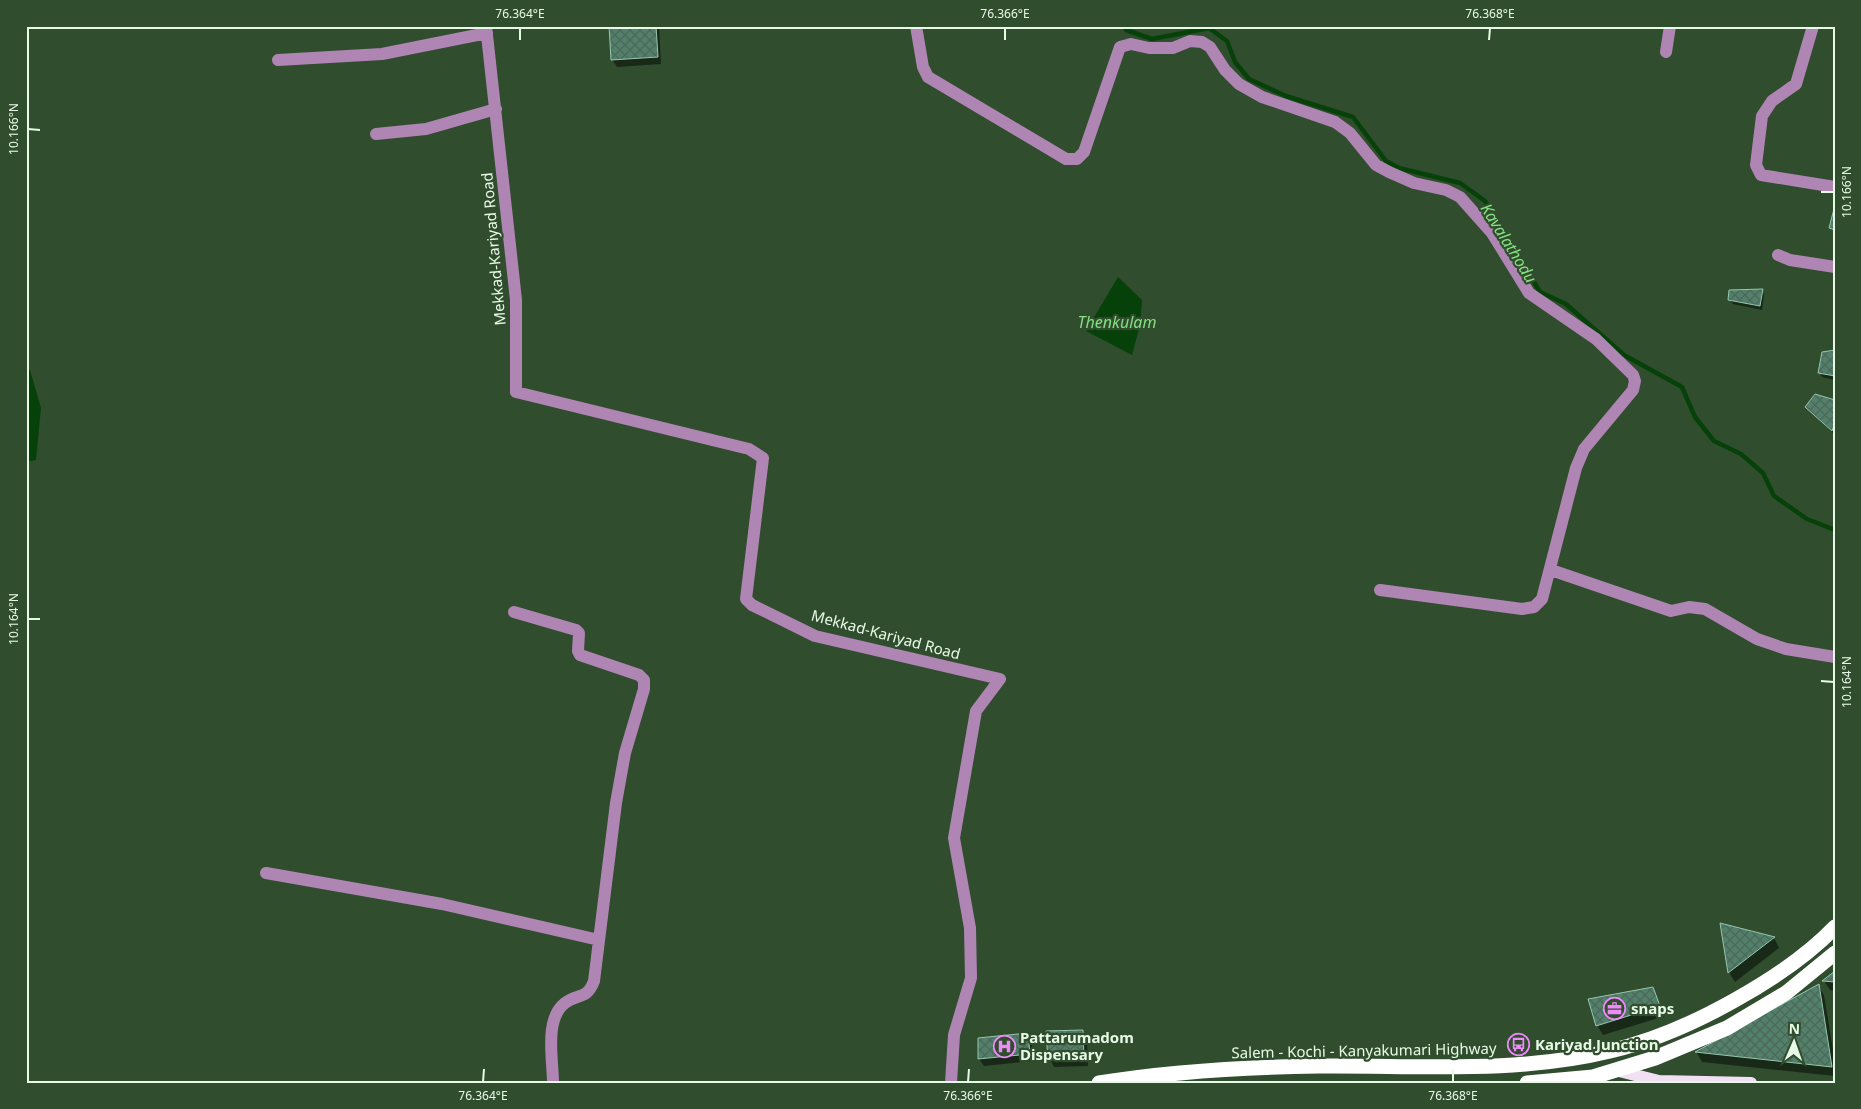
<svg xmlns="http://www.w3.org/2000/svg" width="1861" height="1109" viewBox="0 0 1861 1109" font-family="'Noto Sans',sans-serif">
<defs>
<pattern id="building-cross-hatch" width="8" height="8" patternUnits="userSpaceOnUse" patternTransform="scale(1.25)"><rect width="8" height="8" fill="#52806a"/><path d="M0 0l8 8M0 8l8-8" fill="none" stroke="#4d6859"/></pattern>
</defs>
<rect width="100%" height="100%" fill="#304d2e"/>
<path fill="#07410a" d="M1118 277 1142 300 1140 325 1132 355 1086 331Z
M30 370 41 408 36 460 26 462V371Z"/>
<path fill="#0007" d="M610 26H659L661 64 617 67 612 59Z
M1762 290 1764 295 1762 310 1733 304 1730 299Z
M1835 351V380L1822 377 1820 372Z
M1835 402V433L1834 434 1806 407Z
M1721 924 1774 938 1779 948 1735 982 1729 972Z
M1835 972V991L1830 990 1824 981Z
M1818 985 1824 995 1835 1062V1076L1702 1062 1697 1053Z
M1652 988 1665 1016 1603 1035 1597 1025Z
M1082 1031 1087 1038 1088 1066 1054 1067 1050 1059Z
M1027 1034 1032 1041 1033 1061 984 1066 979 1059Z"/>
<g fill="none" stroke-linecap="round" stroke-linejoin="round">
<path stroke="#07410a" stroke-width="4.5" d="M1126 26V30L1152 39 1209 28 1227 41 1235 62 1249 79 1286 96 1353 117 1386 161 1399 168 1460 183 1485 201 1540 292 1566 304 1624 355 1682 387 1695 417 1714 441 1741 454 1763 473 1774 496 1807 519 1835 530"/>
</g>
<path fill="url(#building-cross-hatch)" stroke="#96c7af" d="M609 26H656L658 57 611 60Z
M1835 205V230L1829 228Z
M1763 289 1760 306 1728 300 1729 290Z
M1835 350V376L1818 373 1822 352Z
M1815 394 1835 400V422L1832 431 1805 407Z
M1720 923 1775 937 1728 973Z
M1835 971V982L1822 981Z
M1819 984 1832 1067 1695 1052Z
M1653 987 1660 1006 1596 1026 1588 999Z
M1083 1030 1084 1059 1048 1060 1046 1031Z
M1028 1033 1030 1054 978 1059V1038Z"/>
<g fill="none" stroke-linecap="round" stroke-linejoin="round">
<path stroke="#af85b4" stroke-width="12" d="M486 26 516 300V392L749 449 763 458 746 599 752 605 815 636 1000 679 976 711 954 838 970 928 971 978 954 1035 951 1083
M916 26 923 67 928 77 1066 159H1077L1084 152 1120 47 1131 44 1149 48H1173L1190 41 1202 42 1210 47 1225 70 1239 84 1262 97 1335 122 1350 133 1376 165 1389 172 1414 183 1446 190 1460 197 1492 233 1529 293 1596 339 1633 375 1635 381 1633 390 1584 449 1576 468 1542 599 1534 607 1522 609 1380 590
M1813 26 1796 84 1772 101 1762 116 1756 165 1761 175 1835 187
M1666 52 1670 26
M278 60 382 54 487 33
M376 134 426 129 496 109
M1778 255 1790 260 1835 267
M1551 570 1671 611 1689 607 1705 609 1757 639 1786 649 1835 657
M514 612 576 630 579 633 578 651 580 655 639 675 644 680V689L625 753 616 803 594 981C587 1000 578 993 565 1003 544 1019 553 1060 553 1083
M266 873 442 904 599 940"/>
<path stroke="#f1e0f3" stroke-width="12" d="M1615 1070 1659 1081 1751 1083"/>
<path stroke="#fff" stroke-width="15" d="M1099 1083C1172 1071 1245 1067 1319 1066 1415 1065 1516 1074 1610 1051 1653 1041 1696 1022 1735 1000 1771 980 1806 957 1835 927
M1527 1083 1593 1077 1655 1058 1727 1028 1786 993 1835 953"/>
</g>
<path fill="none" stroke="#e8fae7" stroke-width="2" d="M520 40V28M1005 40V28M1489 40 1490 28M28 129 40 130M1821 192H1834M28 619H40M1821 681 1834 682M483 1082 484 1069M968 1082 969 1069M1453 1082V1069"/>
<defs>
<symbol id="office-ring" viewBox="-11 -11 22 22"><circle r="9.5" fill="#304d2e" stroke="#ed8cf9" stroke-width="1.5"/><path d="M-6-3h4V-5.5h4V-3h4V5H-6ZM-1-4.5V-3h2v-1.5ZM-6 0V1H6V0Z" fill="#ed8cf9"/></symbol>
<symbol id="bus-ring" viewBox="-11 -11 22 22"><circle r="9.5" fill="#304d2e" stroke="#ed8cf9" stroke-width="1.5"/><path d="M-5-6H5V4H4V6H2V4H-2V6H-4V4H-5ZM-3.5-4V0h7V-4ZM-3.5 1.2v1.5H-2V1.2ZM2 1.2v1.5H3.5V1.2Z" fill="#ed8cf9"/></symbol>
<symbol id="hospital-ring" viewBox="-11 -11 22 22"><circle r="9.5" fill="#304d2e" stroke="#ed8cf9" stroke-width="1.5"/><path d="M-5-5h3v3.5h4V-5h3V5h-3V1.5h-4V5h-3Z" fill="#ed8cf9"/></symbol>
</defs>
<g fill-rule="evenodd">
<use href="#office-ring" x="1602" y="996" width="25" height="25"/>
<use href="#bus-ring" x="1506" y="1032" width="25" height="25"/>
<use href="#hospital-ring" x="992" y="1034" width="25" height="25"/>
</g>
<g text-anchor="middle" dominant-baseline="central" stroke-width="4.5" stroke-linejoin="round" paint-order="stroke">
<g font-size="15" fill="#e8fae7" stroke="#304d2e">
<text transform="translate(493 249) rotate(-95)">Mekkad-Kariyad Road</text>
<text transform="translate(886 634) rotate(15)">Mekkad-Kariyad Road</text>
<text transform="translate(1364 1050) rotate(-1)">Salem - Kochi - Kanyakumari Highway</text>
</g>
<g font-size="15" font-weight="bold" fill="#e8fae7" stroke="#304d2e" text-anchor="start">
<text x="1631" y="1008">snaps</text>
<text x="1020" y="1037">Pattarumadom<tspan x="1020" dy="17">Dispensary</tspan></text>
<text x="1535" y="1044">Kariyad Junction</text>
</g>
<g font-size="16" font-style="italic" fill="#84e081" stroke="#304d2e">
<text transform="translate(1509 243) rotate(58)">Kavalathodu</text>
<text x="1117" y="322">Thenkulam</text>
</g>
</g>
<rect width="1861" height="1109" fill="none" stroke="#304d2e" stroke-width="55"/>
<g transform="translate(1794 1042) rotate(2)" stroke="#304d2e" stroke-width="4" paint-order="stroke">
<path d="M0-4L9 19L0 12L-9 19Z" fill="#e8fae7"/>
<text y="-8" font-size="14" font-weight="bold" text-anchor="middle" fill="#e8fae7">N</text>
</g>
<rect x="28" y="28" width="1806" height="1054" fill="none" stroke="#e8fae7" stroke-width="2"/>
<g font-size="12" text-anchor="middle" fill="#e8fae7">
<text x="520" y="18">76.364°E</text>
<text x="1005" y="18">76.366°E</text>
<text x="1490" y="18">76.368°E</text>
<text transform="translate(14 129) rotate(-90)" y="4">10.166°N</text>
<text transform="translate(1847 192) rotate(-90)" y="4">10.166°N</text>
<text transform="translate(14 619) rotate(-90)" y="4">10.164°N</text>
<text transform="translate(1847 682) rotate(-90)" y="4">10.164°N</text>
<text x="483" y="1100">76.364°E</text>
<text x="968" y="1100">76.366°E</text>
<text x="1453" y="1100">76.368°E</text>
</g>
</svg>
